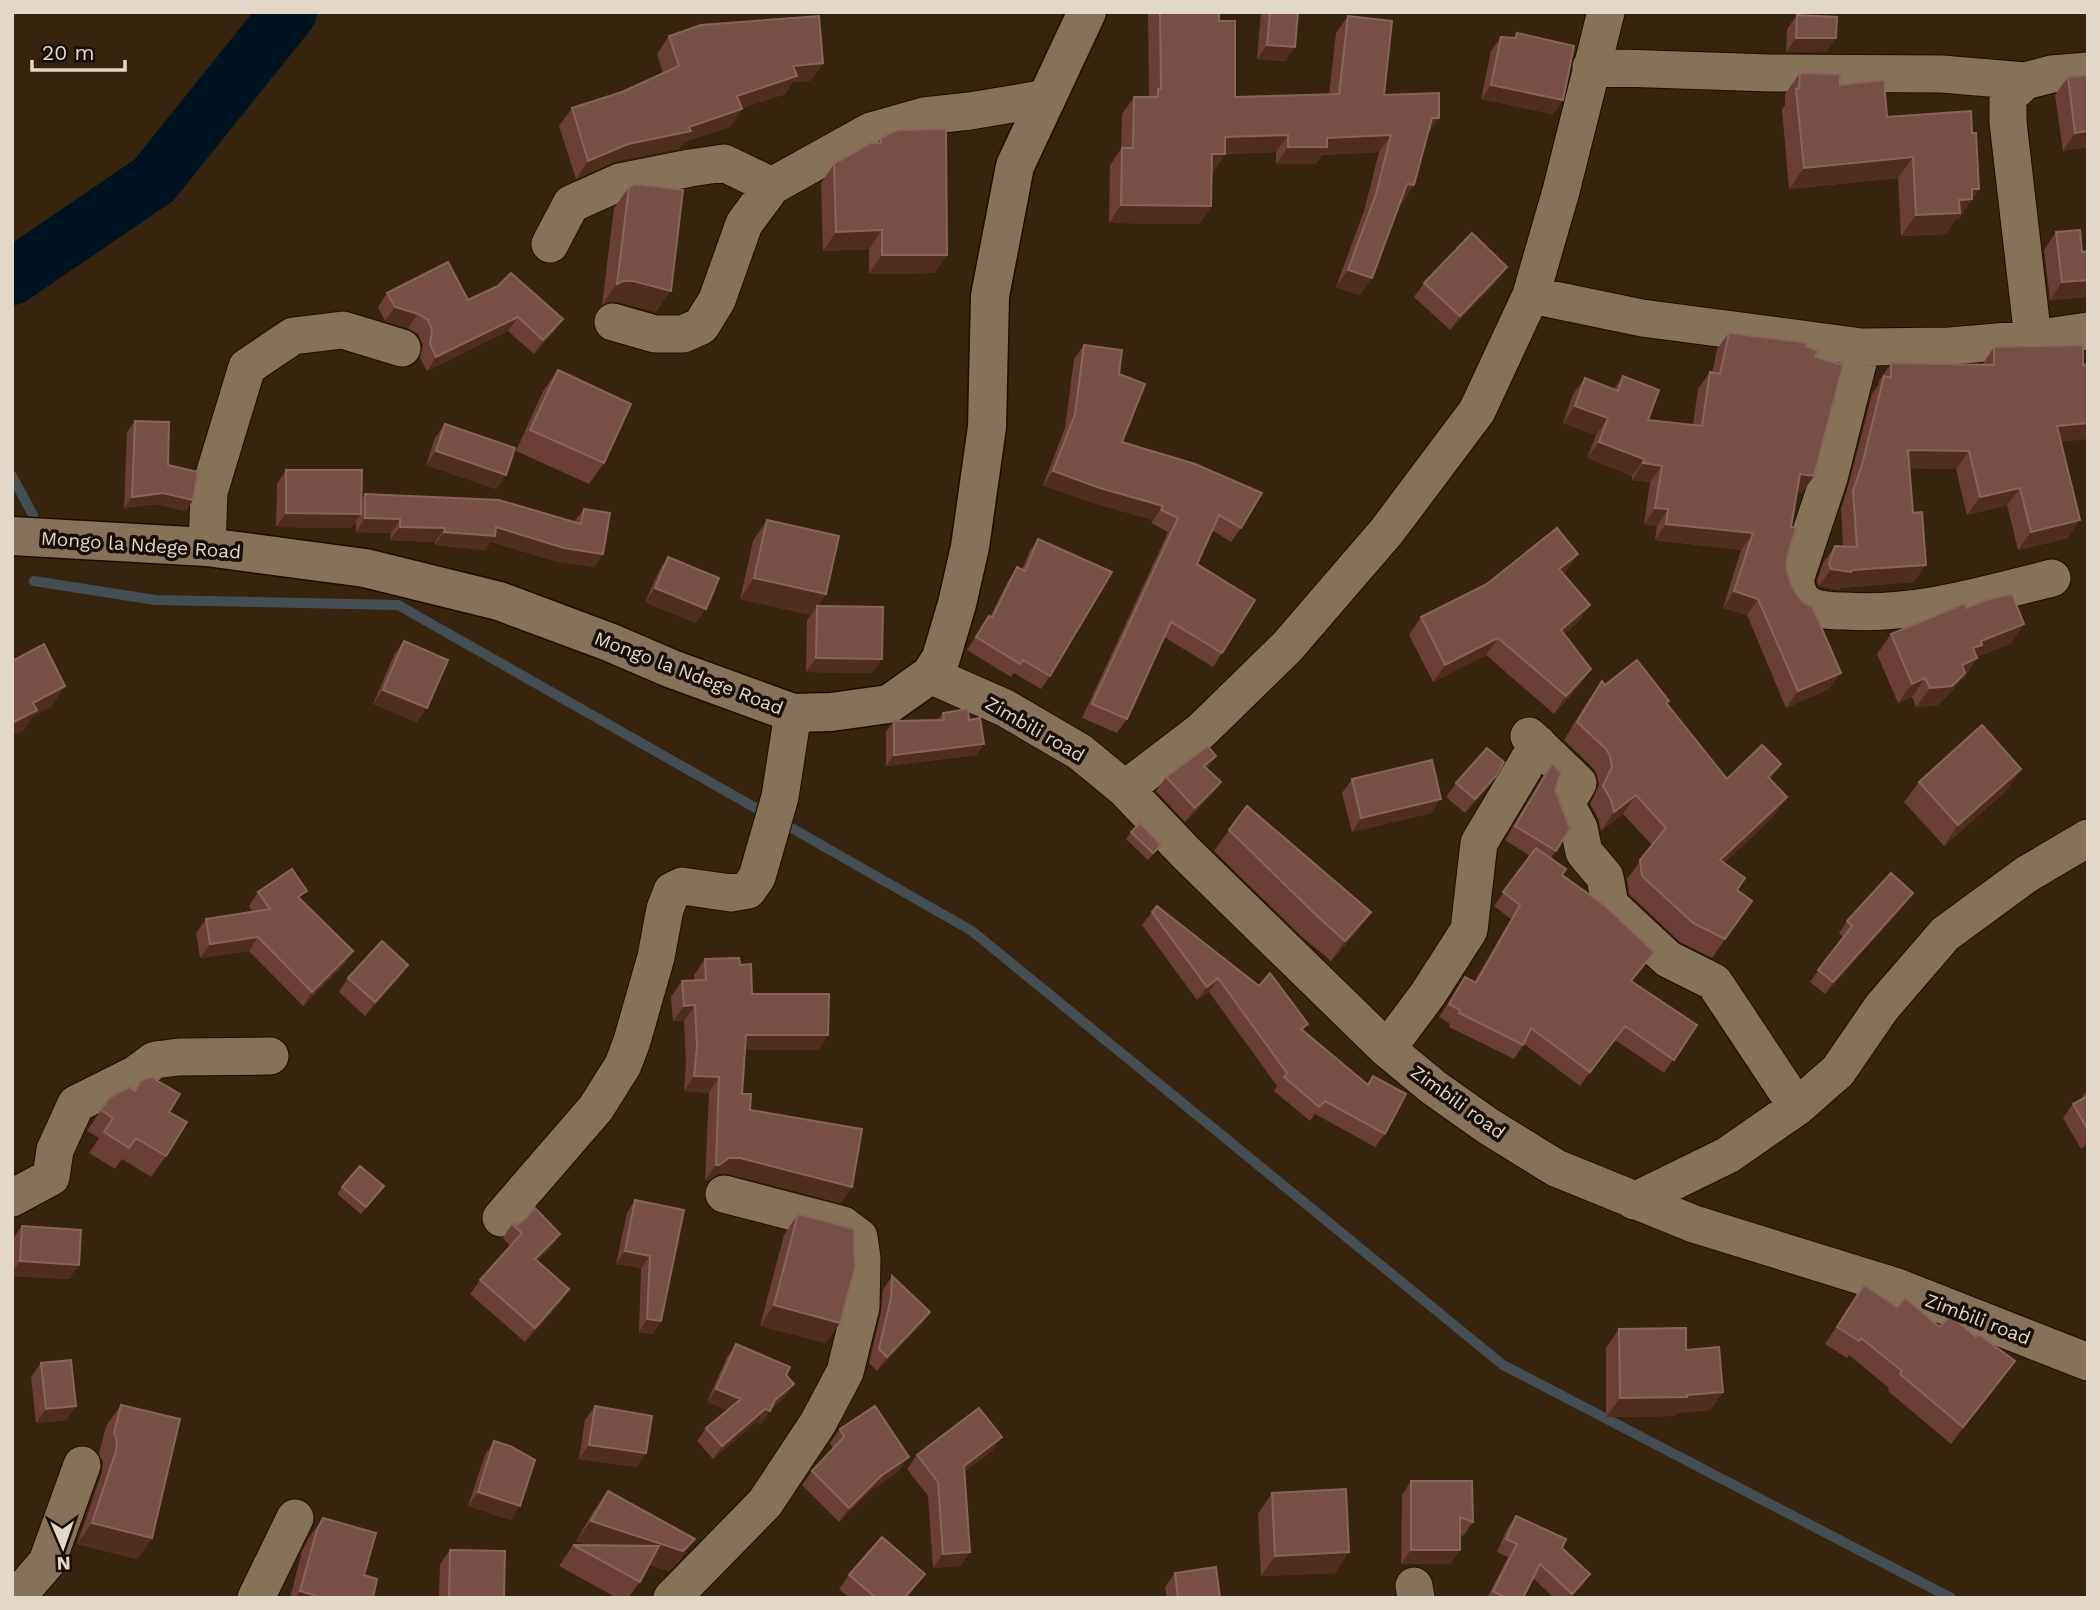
<svg xmlns="http://www.w3.org/2000/svg" width="2100" height="1610" viewBox="0 0 2100 1610" font-family="'Work Sans',sans-serif">
<rect width="100%" height="100%" fill="#36240e"/>
<g fill="none" stroke-linecap="round" stroke-linejoin="round">
<path stroke="#444e53" stroke-width="10" d="M12 476 33 515
M34 581 155 600 398 605 768 815
M781 822 972 931 1503 1365 1951 1598"/>
<path stroke="#001320" stroke-width="56" d="M12 277 154 180 289 12"/>
<defs>
<path id="street" d="M1591 67 1770 73 1942 74 2025 81
M550 244 571 204 620 182 690 168 724 163 772 186
M1531 295 1642 318 1862 347 1950 346 2033 339 2088 331
M613 322 655 334H683L701 326 717 300 744 224 772 186 871 131 924 116 970 111 1047 98
M2033 339 2008 122V97L2025 81 2052 74 2088 71
M1862 347 1829 478 1795 580C1797 589 1799 599 1807 604 1816 610 1833 611 1844 611 1915 616 1983 595 2052 578
M207 547 209 492 247 367 293 336 343 330 402 348
M930 675 1005 708 1080 752 1125 789 1186 853 1387 1049 1433 1087 1488 1126 1556 1168 1694 1224 1897 1287 2088 1362
M1529 736 1578 783 1566 804 1579 828 1584 852 1605 877 1610 905 1668 959 1714 982 1797 1107
M1125 789 1201 731 1287 647 1387 531 1477 411 1531 295 1561 191 1606 12
M1387 1049 1428 994 1469 930 1479 843 1538 744
M12 1198 51 1177 55 1150 76 1104 136 1074 155 1060 179 1057 270 1056
M1634 1201 1728 1155 1797 1107 1838 1071 1882 1007 1945 934 2027 874 2088 838
M501 1218 596 1108 623 1065 632 1041 656 957 665 909 672 891 682 886 731 893 748 890 757 877 780 797 793 713
M1414 1586 1416 1598
M16 1598 47 1562 82 1465
M256 1598 295 1518
M672 1598 765 1503 818 1423 845 1372 861 1307 862 1258 859 1237 843 1225 724 1194"/>
<path id="secondary" d="M12 536 207 547 365 568 499 601 609 642 672 669 793 713 831 712 889 704 930 675 941 658 957 604 970 547 987 427 990 296 1015 166 1087 12"/>
</defs>
<use href="#street" stroke="#1d0d00" stroke-width="39"/>
<use href="#secondary" stroke="#1d0d00" stroke-width="41"/>
<use href="#street" stroke="#867159" stroke-width="37"/>
<use href="#secondary" stroke="#867159" stroke-width="38"/>
</g>
<path fill="#693f37" d="M1148 12H1219V21L1235 97 1329 95 1336 33 1348 16 1384 95 1427 135 1414 185 1402 203 1400 202 1360 295 1336 287 1364 211 1379 152 1322 155 1315 164H1276V152L1225 154 1213 172H1212L1211 206 1199 224 1109 223 1110 165 1121 149 1122 114 1134 97H1149Z
M1261 12H1298L1285 61 1257 59Z
M1797 15 1827 52H1786L1787 29Z
M1517 33 1563 100 1553 114 1481 99 1491 51 1501 37 1514 38Z
M669 36 823 63 810 81 793 82 785 94 742 108 730 127 683 142 679 149 616 161 576 179 559 126 572 108 622 92 663 73 657 54Z
M1800 73 1840 85 1887 117 1972 133 1979 189 1958 220H1955L1946 234 1901 236 1898 178 1789 189 1782 109 1785 105V94Z
M2088 75V147L2063 151 2055 95 2068 77Z
M881 138 947 255 934 273 869 274V249L823 251 821 183 834 164 877 143Z
M629 187 656 312 618 302H609L602 305 614 208Z
M2056 232 2082 252 2088 251V310L2086 297 2050 300 2044 250Z
M1497 281 1450 330 1414 297 1424 283Z
M498 286 553 333 534 354 508 331 427 371 420 358 423 344 418 334 408 328 385 321 378 307 387 293 468 300Z
M1729 333 1806 346 1815 357 1814 476 1802 493 1797 492 1787 557 1786 567 1791 584 1829 689 1786 708 1747 615 1723 608 1741 550 1655 540 1657 526 1644 524 1650 482 1632 480V476L1587 458 1596 435 1563 423 1573 394 1585 378 1614 389 1623 376 1648 420 1693 425 1698 389 1710 372 1712 373 1717 349Z
M1084 345 1119 374 1122 442 1241 528 1231 542 1212 530 1197 564 1222 653 1213 667 1164 637 1127 719 1117 733 1082 718 1168 532 1151 523 1153 520 1090 502 1043 485 1065 428 1074 359Z
M1994 347 2061 442 2068 538 2018 550 2007 505 1967 515 1956 469 1909 468 1914 582 1840 588 1839 590 1819 586 1817 581 1823 563 1835 546H1843L1841 509 1849 483 1872 394 1879 384V381L1891 363 1982 365Z
M558 370 604 463 589 484 516 451 543 391Z
M135 421 193 500 186 511 156 504 124 508 127 432Z
M445 424 506 475 496 489 426 465 435 438Z
M286 470 361 500 365 494 574 522 584 509 603 554 594 567 555 561 491 542 485 550 435 545V542L390 540 391 533 356 532V522L351 528 276 527 277 484Z
M767 520 826 594 818 606 872 673 806 672 807 620 811 615 740 599 753 541Z
M1038 539 1050 676 1041 689 1014 673 1011 677 967 650 989 616 990 617 1008 581 1017 567 1022 570 1029 552Z
M1578 554 1563 574 1590 605 1578 622 1564 634 1591 669 1579 686 1554 714 1486 655 1433 682 1409 635 1421 617Z
M668 557 696 623 645 602 659 571Z
M1966 608 2011 643 1977 657V658L1964 678 1961 679 1951 692 1938 705 1916 707 1912 697 1898 703 1877 654 1891 634Z
M404 641 417 722 373 704 394 655Z
M1602 681 1605 685 1669 701 1667 704 1727 779 1781 764 1770 779 1774 816 1724 863 1737 890 1752 901 1712 958 1680 942 1629 894 1627 879 1652 845 1623 814 1601 831 1598 818 1590 804 1599 785 1597 775 1593 768 1564 740 1589 699Z
M943 713 969 720 984 744 976 755 886 766V732L894 721 937 720Z
M1216 756 1207 769 1221 782 1211 796 1185 822 1156 791 1166 777Z
M1552 764 1555 790 1556 851 1551 858 1562 875 1654 952 1632 981 1697 1025 1664 1073 1615 1040 1580 1086 1524 1044 1514 1059 1449 1027 1450 1024 1439 1017 1465 977 1474 982 1511 919 1494 906 1530 856 1505 840 1542 778Z
M2021 769 2007 790 1944 846 1904 802 1919 782Z
M1352 779 1431 813 1352 832 1342 793Z
M1456 783 1486 790 1465 813 1446 797Z
M1229 830 1371 912 1356 933 1331 961 1301 936 1214 851Z
M1131 832 1161 845 1148 860 1126 839Z
M258 892 301 900 353 951 343 966 303 1006 249 951 200 958 196 933 206 919 252 911 249 906Z
M1913 893 1904 905 1825 994 1810 982 1843 937 1839 933 1847 921Z
M1152 912 1308 1024 1303 1030 1367 1085 1373 1076 1385 1134 1375 1147 1315 1114 1310 1121 1274 1091 1277 1086 1209 992 1197 1000 1142 925Z
M705 959 740 965 752 994 828 1035 818 1050H745L742 1094 750 1110 841 1203 729 1174H718L708 1181 705 1180 709 1093 684 1091 686 1063 684 1021H673L671 997 682 981 695 980 694 975Z
M408 965 398 979 365 1016 339 992 348 978Z
M141 1081 169 1112 166 1156 151 1177 122 1159 115 1169 89 1153 99 1138 87 1131 109 1098 135 1091Z
M2088 1089V1145L2081 1149 2063 1118 2073 1104 2080 1100Z
M384 1186 361 1214 337 1194 342 1187Z
M635 1200 684 1210 653 1334 639 1332 641 1268 616 1264 627 1213Z
M798 1214 826 1343 760 1326 784 1235Z
M512 1224H518L560 1234 550 1248 537 1261 569 1289 560 1303 525 1342 470 1294 480 1280 510 1246 503 1238Z
M22 1226 69 1279 12 1276V1240Z
M892 1276 930 1312 920 1326 877 1371 869 1363 881 1312 883 1290Z
M1864 1285 1897 1307 1940 1327 2003 1378 1951 1444 1888 1391 1889 1388 1849 1355 1847 1358 1825 1344Z
M1619 1329 1686 1350 1723 1392 1710 1410 1676 1413 1674 1416 1606 1417V1348Z
M736 1344 786 1375 785 1397 771 1409 761 1424 756 1422 713 1459 697 1441 706 1428 727 1410 707 1402 727 1357Z
M41 1363 76 1406 66 1420 36 1423 31 1377Z
M121 1405 152 1538 137 1559 77 1544 102 1472 103 1462 99 1454 106 1426Z
M595 1406 646 1453 636 1467 579 1459 585 1420Z
M840 1429 899 1471 871 1490 839 1522 802 1485 812 1471 833 1449 830 1443Z
M494 1441 511 1520 468 1506 485 1455Z
M992 1451 964 1472 970 1552 960 1566 933 1568 928 1496 907 1469 917 1455Z
M1411 1481 1473 1522 1463 1536 1460 1535V1550L1450 1564H1401L1402 1495Z
M608 1491 680 1560 669 1571 649 1565 640 1582 628 1598H617L559 1566 573 1545H589L576 1541 593 1512Z
M1272 1493 1335 1573 1261 1576 1258 1514Z
M1516 1516 1562 1548 1590 1574 1581 1587 1571 1598H1554L1533 1578 1523 1598H1487L1508 1557 1497 1552 1507 1529Z
M323 1518 373 1598H290L302 1551 308 1539Z
M450 1550 504 1598H439L440 1564Z
M1175 1573 1220 1598H1167L1165 1587Z
M925 1574 907 1598H850L839 1589 849 1575Z"/>
<path fill="#4f2e20" d="M1796 38H1836L1827 52H1786Z
M1267 45 1295 47 1285 61 1257 59Z
M823 63 810 81 793 82 785 94 725 114 737 96 793 66Z
M1491 85 1563 100 1553 114 1481 99Z
M742 109 730 127 683 142 679 149 616 161 576 179 588 161 628 144 689 127Z
M1432 118H1439L1427 135Z
M2088 131V147L2063 151 2075 133Z
M1288 135 1276 152 1218 154H1225L1213 172 1200 171 1225 137Z
M1391 135 1379 152 1322 155 1315 164H1276L1288 147 1327 138Z
M1913 157 1898 178 1789 189 1804 168Z
M1407 184 1414 185 1402 203 1395 201Z
M1972 189H1979L1958 220H1955L1946 234 1901 236 1916 215 1959 200Z
M1121 205 1211 206 1199 224 1109 223Z
M882 230 869 249 823 251 836 232Z
M882 255H947L934 273 869 274Z
M1507 267 1497 281 1450 330 1460 316Z
M1348 270 1372 278 1360 295 1336 287Z
M2088 280V294L2086 297 2050 300 2062 282Z
M623 281H633L671 291 656 312 618 302H609L602 305 617 284Z
M395 307 418 314 408 328 385 321Z
M518 317 508 331 427 371 436 357Z
M563 319 553 333 534 354 543 340Z
M1575 406 1608 418 1596 435 1563 423Z
M2088 423V439L2045 444 2057 426Z
M1599 442 1644 459 1632 476 1587 458Z
M1908 450 1969 451 1956 469 1895 468Z
M436 451 506 475 496 489 426 465Z
M1643 463 1662 466 1650 482 1632 480Z
M1053 471 1163 506 1153 520 1090 502 1043 485Z
M1800 474 1814 476 1802 493 1788 491Z
M2020 488 2007 505 1967 515 1980 497Z
M163 493 193 500 186 511 156 504 124 508 132 497Z
M1655 508 1668 509 1657 526 1644 524Z
M286 513 361 514 351 528 276 527Z
M365 518 400 519 391 533 356 532Z
M2080 520 2068 538 2018 550 2031 532Z
M1666 524 1753 533 1741 550 1655 540Z
M400 527 445 528 435 542 390 540Z
M496 527 603 554 594 567 555 561 491 542 485 550 435 545 444 532Z
M1578 554 1566 572 1547 587 1559 569Z
M1926 565 1914 582 1840 588 1839 590 1819 586 1831 569 1852 570Z
M754 578 826 594 811 615 740 599Z
M655 588 706 609 696 623 645 602Z
M1734 591 1758 599 1747 615 1723 608Z
M1590 605 1578 622 1549 648 1561 630Z
M2024 624 2011 643 1972 659 1977 658 1964 678 1961 679 1951 692 1938 705 1916 707 1930 688 1948 684 1973 648 1981 641Z
M1498 638 1486 655 1433 682 1445 665Z
M816 658 882 659 872 673 806 672Z
M1591 669 1579 686 1554 714 1566 696Z
M1841 673 1829 689 1786 708 1798 691Z
M1925 678 1912 697 1898 703 1912 684Z
M65 686 51 707 33 716 23 731 12 736V723L33 703Z
M383 690 427 708 417 722 373 704Z
M984 744 976 755 886 766 894 755Z
M1216 756 1206 770 1204 766Z
M1781 764 1768 783V777Z
M2021 769 2007 790 1944 846 1958 825Z
M1496 776 1486 790 1465 813 1475 799Z
M1221 782 1211 796 1185 822 1195 808Z
M1636 795 1623 814 1601 831 1614 812Z
M1787 797 1774 816 1707 879 1720 860Z
M1441 799 1431 813 1352 832 1361 818Z
M1913 893 1904 905 1825 994 1833 982Z
M1371 912 1356 933 1331 961 1345 941Z
M258 937 249 951 200 958 210 944Z
M353 951 343 966 303 1006 312 992Z
M408 965 398 979 365 1016 375 1002Z
M1218 978 1209 992 1197 1000 1207 987Z
M695 1005 684 1021H673L684 1006Z
M1625 1026 1615 1040 1580 1086 1590 1072Z
M746 1035H828L818 1050H735Z
M694 1076 719 1077 709 1093 684 1091Z
M2088 1140V1145L2081 1149Z
M729 1158H740L852 1187 841 1203 729 1174H718L708 1181 705 1180 716 1165Z
M560 1234 550 1248 525 1273 535 1259Z
M625 1251 650 1256 641 1268 616 1264Z
M20 1261 79 1265 69 1279 12 1276V1272Z
M569 1289 560 1303 525 1342 535 1328Z
M774 1305 840 1323 826 1343 760 1326Z
M930 1312 920 1326 877 1371 887 1357Z
M647 1319 661 1321 653 1334 639 1332Z
M2015 1361 2003 1378 1951 1444 1963 1427Z
M794 1384 785 1397 769 1411H770L761 1424 756 1422 713 1459 722 1446Z
M716 1389 741 1399 732 1412 707 1402Z
M1723 1392 1710 1410 1676 1413 1674 1416 1606 1417 1620 1398 1687 1395Z
M76 1406 66 1420 36 1423 46 1409Z
M1002 1437 992 1451 954 1480 964 1466Z
M589 1445 646 1453 636 1467 579 1459Z
M909 1457 899 1471 871 1490 839 1522 849 1508 881 1476Z
M478 1492 520 1506 511 1520 468 1506Z
M591 1521 695 1539 680 1560 669 1571 576 1541Z
M92 1523 152 1538 137 1559 77 1544Z
M1411 1550H1460L1450 1564H1401Z
M970 1552 960 1566 933 1568 943 1554Z
M1349 1552 1335 1573 1261 1576 1275 1556Z
M925 1574 907 1598H904Z
M1590 1574 1581 1587 1571 1598H1569Z
M300 1591 324 1598H296Z"/>
<path fill="#765047" stroke="#87655b" stroke-width="2" d="M1160 12H1219V21H1235V97L1339 94 1348 16 1392 21 1384 95 1439 93V118H1432L1414 185 1407 184 1372 278 1348 270 1376 194 1391 135 1327 138V147H1288V135L1225 137V154H1212L1211 206 1121 205 1122 148H1133L1134 97H1158V89H1161Z
M1270 12H1298L1295 47 1267 45Z
M1797 15 1837 17 1836 38H1796Z
M819 16 823 63 793 66 797 76 737 96 742 109 689 127 691 131 628 144 588 161 572 108 622 92 679 66 669 36 701 25Z
M1517 33 1574 46 1563 100 1491 85 1501 37 1516 38Z
M1800 73 1840 74V85L1884 80 1887 117 1971 111 1972 133H1976L1979 189H1972V199L1959 200 1960 213 1916 215 1913 157 1804 168 1796 89 1799 88Z
M2088 75V131L2075 133 2068 77Z
M946 129 947 255H882V230L836 232 834 164 871 143H881V138L892 132 900 130Z
M635 184 683 190 671 291 633 281H623L617 284 629 187Z
M2080 230 2082 252 2088 251V280L2062 282 2056 232Z
M1472 233 1507 267 1460 316 1424 283Z
M448 262 468 300 498 286 511 273 563 319 543 340 518 317 436 357 430 344 432 330 428 320 418 314 395 307 387 293Z
M1729 333 1808 343 1806 346 1818 351 1815 357 1843 365 1814 476 1800 474 1791 527 1796 528 1787 557 1786 567 1791 584 1796 594 1803 602 1813 608 1841 673 1798 691 1758 599 1734 591 1753 533 1666 524 1668 509 1655 508 1662 466 1643 463 1644 459 1599 442 1608 418 1575 406 1585 378 1618 391 1623 376 1659 390 1648 420 1702 426 1710 372 1720 374Z
M1084 345 1122 350 1119 374 1145 384 1122 442 1195 464 1262 493 1241 528 1219 515 1197 564 1255 600 1222 653 1171 622 1127 719 1092 704 1178 518 1161 510 1163 506 1100 488 1053 471 1075 414Z
M2083 345V365L2088 364V423L2057 426 2080 520 2031 532 2020 488 1980 497 1969 451 1908 450 1913 513 1922 512 1926 565 1852 570 1851 572 1831 569 1829 563 1835 546 1857 547 1853 491 1862 465 1884 376 1891 378V363L1994 365V347Z
M558 370 631 404 604 463 530 430Z
M135 421 169 422 168 465 198 472 193 500 163 493 132 497Z
M445 424 515 448 506 475 436 451Z
M286 470H362L361 514 286 513Z
M365 494 499 500 581 524 584 509 610 513 603 554 564 548 496 527 495 536 444 532 445 528 400 527V519L365 518Z
M767 520 839 536 826 594 754 578Z
M1557 528 1578 554 1559 569 1590 605 1561 630 1591 669 1566 696 1498 638 1445 665 1421 617 1487 584Z
M1038 539 1112 572 1050 676 1023 660 1020 664 976 637 989 616 992 618 1017 567 1025 571Z
M668 557 719 578 706 609 655 588Z
M2012 594 2024 624 1981 641 1982 645 1973 648 1977 658 1962 665 1965 673 1952 686 1930 688 1925 678 1912 684 1891 634 1961 605 1965 604 1966 608 1986 600Z
M817 606 883 607 882 659 816 658Z
M404 641 448 660 427 708 383 690Z
M44 644 65 686 33 703 37 710 12 723V661Z
M1637 660 1669 701 1666 703 1727 779 1762 745 1781 764 1768 777 1787 797 1720 860 1745 878 1737 890 1752 901 1725 939 1693 923 1642 876 1640 860 1666 828 1636 795 1614 812 1611 800 1603 786 1612 767 1610 756 1606 749 1577 722 1602 681 1605 685Z
M968 709 969 720 980 718 984 744 894 755V721L944 720 943 713Z
M1982 725 2021 769 1958 825 1919 782Z
M1208 746 1216 756 1204 766 1221 782 1195 808 1166 777Z
M1487 748 1504 762 1496 776 1475 799 1456 783Z
M1432 760 1441 799 1361 818 1352 779Z
M1552 764 1561 773 1555 790 1570 828 1556 851 1515 826Z
M1247 806 1371 912 1345 941 1316 915 1229 830Z
M1140 823 1161 845 1153 853 1131 832Z
M1536 848 1566 869 1562 875 1604 905 1654 952 1631 981 1697 1025 1674 1060 1625 1026 1590 1072 1531 1028 1523 1045 1459 1013 1460 1010 1449 1004 1465 977 1476 983 1520 905 1503 892Z
M292 869 307 891 298 897 353 951 312 992 258 937 210 944 206 919 270 909 258 892Z
M1891 873 1913 893 1833 982 1818 970 1852 926 1847 921Z
M1157 906 1259 986 1270 973 1308 1024 1301 1029 1368 1085 1373 1076 1406 1094 1385 1134 1325 1101 1319 1107 1284 1077 1287 1073 1218 978 1207 987 1152 912Z
M382 941 408 965 375 1002 348 978Z
M739 958 740 965 751 964 752 994H829L828 1035H746L742 1094H751L750 1110 862 1129 852 1187 740 1158H729L719 1165H716L719 1077 694 1076 697 1047 695 1005 684 1006 682 981 706 980 705 959Z
M151 1077 180 1094 169 1112 187 1122 166 1156 136 1138 129 1148 104 1132 113 1118 101 1110 109 1098 129 1087 135 1091 141 1081Z
M2088 1096V1130L2073 1104Z
M360 1166 384 1186 366 1207 342 1187Z
M635 1200 684 1210 661 1321 647 1319 650 1256 625 1251Z
M535 1208 560 1234 535 1259 569 1289 535 1328 480 1280 522 1233 512 1224H518L526 1218Z
M798 1214 854 1229 855 1268 840 1323 774 1305Z
M22 1226 81 1230 79 1265 20 1261Z
M892 1276 930 1312 887 1357 879 1349 891 1298Z
M1864 1285 1897 1307 1905 1298 1940 1327 1950 1315 1976 1337 1978 1334 2015 1361 1963 1427 1900 1374 1902 1371 1861 1338 1859 1341 1837 1327Z
M1686 1328V1350L1719 1347 1723 1392 1687 1395V1397L1620 1398 1619 1329Z
M736 1344 790 1367 786 1375 794 1384 775 1400 770 1411 765 1409 722 1446 706 1428 741 1399 716 1389Z
M71 1360 76 1406 46 1409 41 1363Z
M121 1405 180 1419 152 1538 92 1523 116 1451 117 1441 114 1433Z
M595 1406 652 1416 646 1453 589 1445Z
M875 1406 909 1457 881 1476 849 1508 812 1471 844 1437 840 1429Z
M979 1408 1002 1437 964 1466 970 1552 943 1554 938 1482 917 1455Z
M494 1441 510 1446 535 1460 520 1506 478 1492Z
M1411 1481H1472L1473 1522 1460 1517V1550H1411Z
M1346 1489 1349 1552 1275 1556 1272 1493Z
M608 1491 695 1539 683 1551 591 1521Z
M1516 1516 1566 1539 1562 1548 1590 1574 1572 1594 1540 1564 1523 1598H1506L1493 1591 1517 1544 1506 1539Z
M323 1518 376 1533 364 1575 377 1579 373 1598H324L300 1591 317 1530Z
M882 1537 925 1574 904 1598H876L849 1575Z
M573 1545 659 1546 640 1582Z
M450 1550 505 1551 504 1598H449Z
M1216 1567 1220 1598H1178L1175 1573Z"/>
<g text-anchor="middle" dominant-baseline="central" stroke-width="7" stroke-linejoin="round" paint-order="stroke">
<g font-size="19" fill="#e2d7c9" stroke="#170f06">
<text transform="translate(141 545) rotate(4)">Mongo la Ndege Road</text>
<text transform="translate(689 673) rotate(21)">Mongo la Ndege Road</text>
<text transform="translate(1035 729) rotate(30)">Zimbili road</text>
<text transform="translate(1458 1102) rotate(36)">Zimbili road</text>
<text transform="translate(1978 1319) rotate(21)">Zimbili road</text>
</g>
</g>
<rect width="2100" height="1610" fill="none" stroke="#e2d7c9" stroke-width="28"/>
<g transform="translate(63 1547) rotate(178)" stroke="#170f06" stroke-width="5" paint-order="stroke">
<path d="M0-5L12 26L0 18L-12 26Z" fill="#e2d7c9"/>
<text y="-10" font-size="19" font-weight="bold" text-anchor="middle" fill="#e2d7c9">N</text>
</g>
<path d="M32 60v10h93v-10" fill="none" stroke="#e2d7c9" stroke-width="3.5"/>
<text x="42" y="60" font-size="21" fill="#e2d7c9" stroke="#170f06" stroke-width="5" paint-order="stroke">20 m</text>
</svg>
